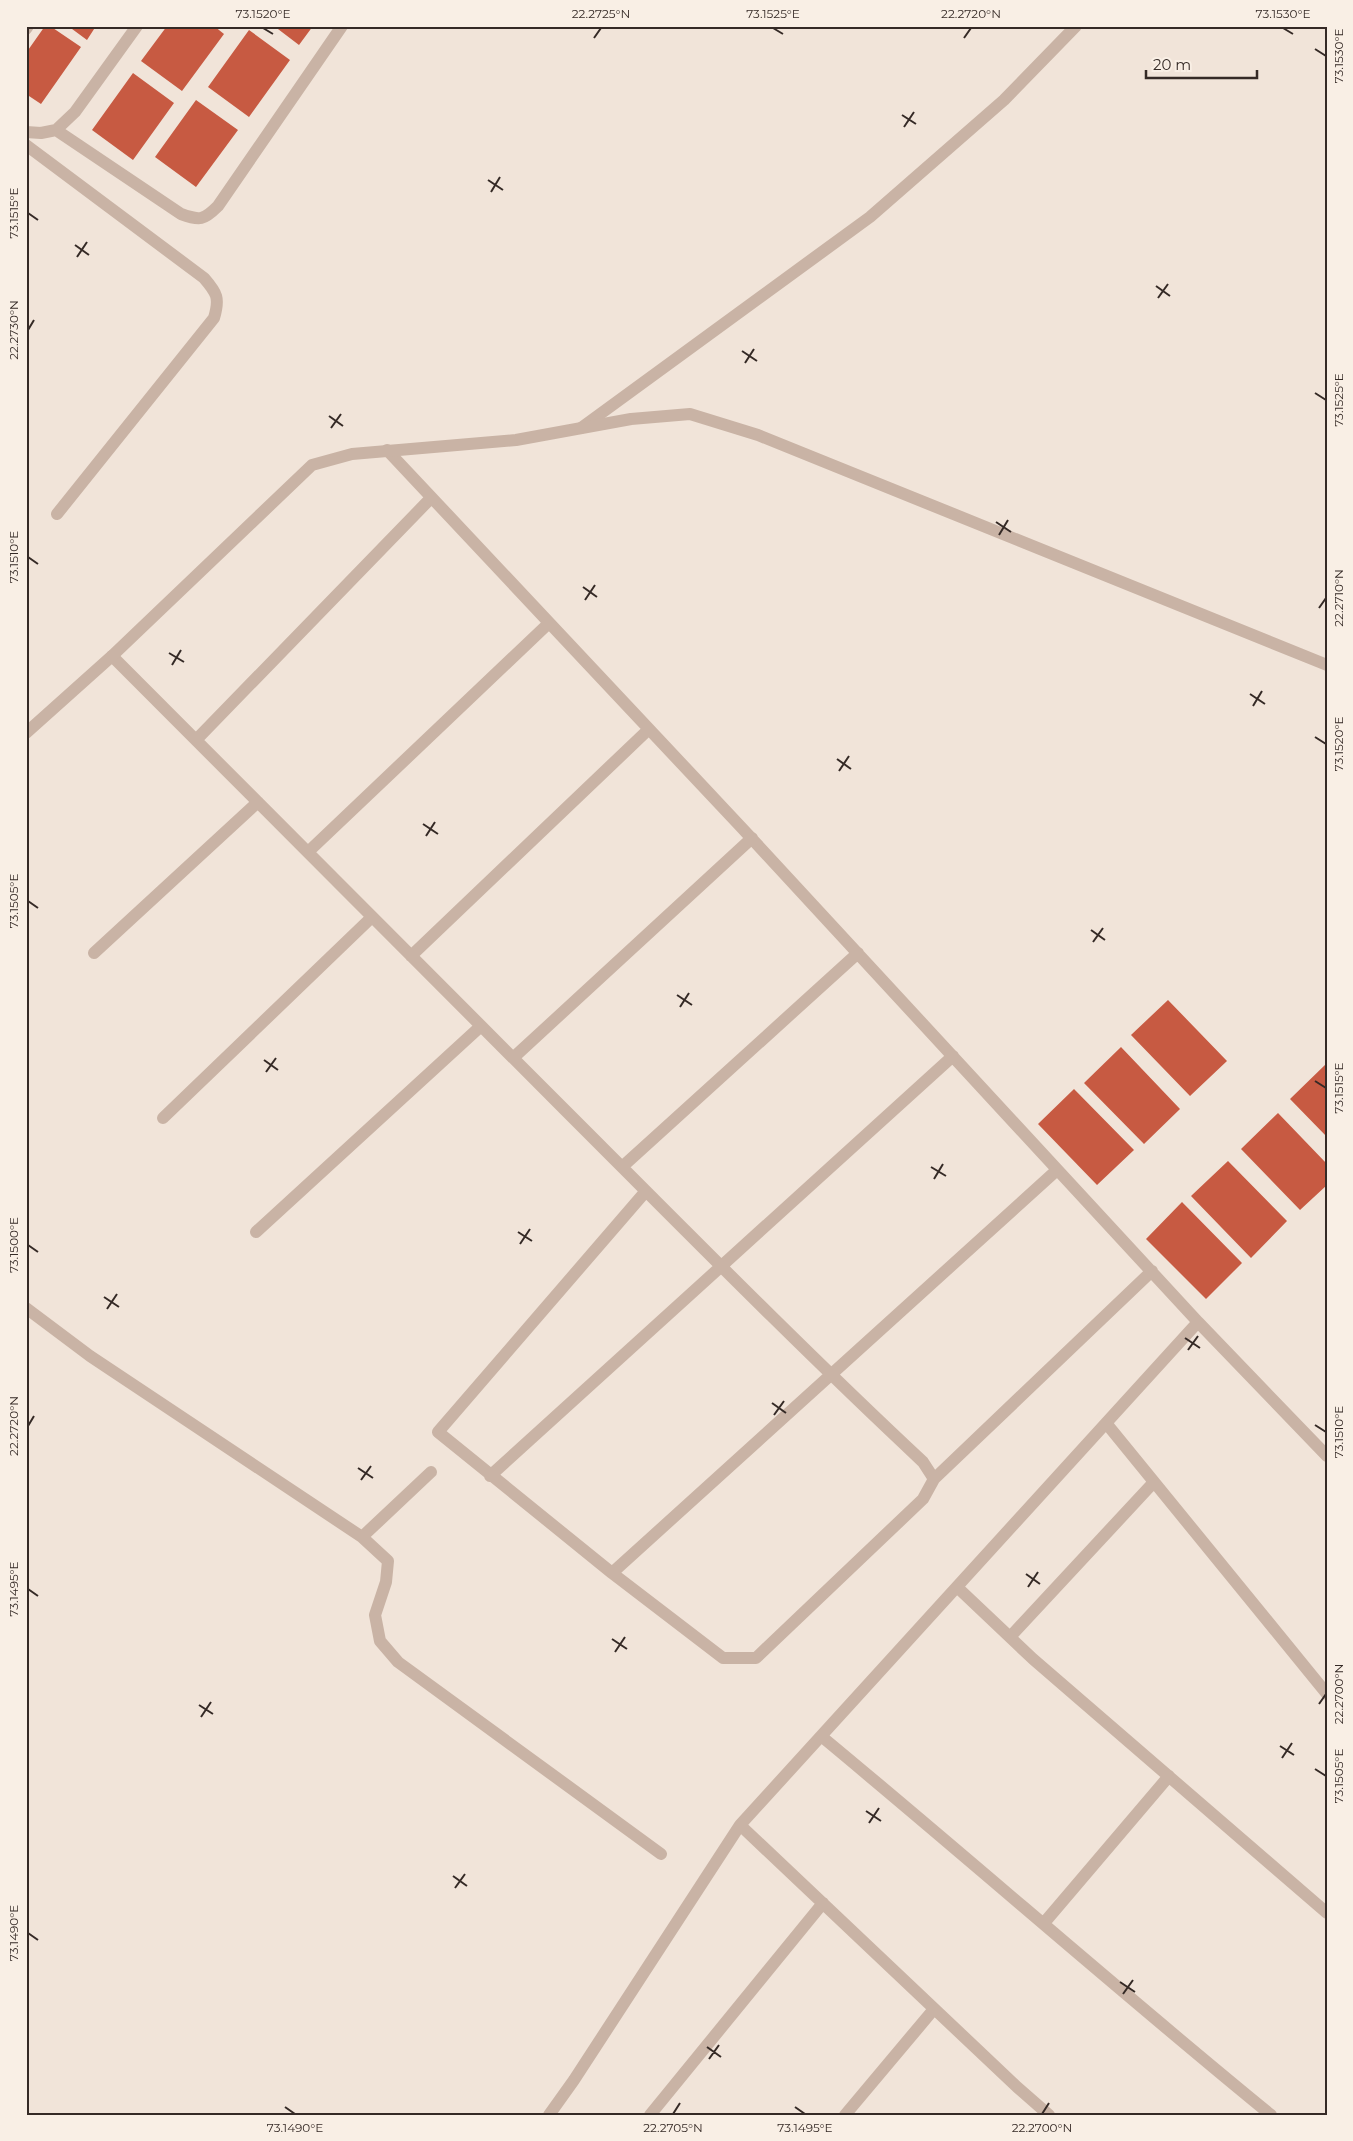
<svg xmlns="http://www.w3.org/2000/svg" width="1353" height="2141" viewBox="0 0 1353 2141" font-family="Montserrat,sans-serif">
<rect width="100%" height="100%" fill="#f1e4d9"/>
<path fill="#c75a42" d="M45 26H50L81 47 41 104 26 94V53Z
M68 26H96L87 40Z
M167 26H214L224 34 182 91 141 61Z
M274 26H313L299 45Z
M249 30 290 60 249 117 208 87Z
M133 73 174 103 133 160 92 130Z
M196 100 238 130 196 187 155 157Z
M1168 1000 1227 1061 1190 1096 1131 1035Z
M1121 1047 1180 1109 1144 1144 1084 1083Z
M1327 1063V1137L1290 1099Z
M1074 1089 1134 1150 1097 1185 1038 1124Z
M1278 1113 1327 1164V1185L1300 1210 1241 1149Z
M1228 1161 1287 1221 1251 1258 1191 1196Z
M1182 1202 1242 1263 1206 1299 1146 1239Z"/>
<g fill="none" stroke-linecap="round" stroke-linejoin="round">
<path stroke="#c9b3a5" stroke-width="12" d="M26 1308 90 1356 362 1537 388 1561 386 1582 375 1615 380 1641 398 1662 661 1854
M362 1537 431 1472"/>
<path stroke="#c9b3a5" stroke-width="12" d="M26 29 28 26
M56 130 181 214C200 221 204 220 218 206L342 26
M26 132 41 133 56 130 75 112 137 26
M26 145 204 278C217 293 220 298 214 318L57 514
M581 428 870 217 1004 100 1076 26
M387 450 741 827 1198 1322
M112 656C262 807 413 957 563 1108 682 1227 800 1347 923 1462L934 1479 923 1499 756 1658H723L612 1573 438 1432 646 1191
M196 740 431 498
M308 852 549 623
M94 953 258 802
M411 956 649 729
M513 1058 752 838
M163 1118 372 917
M622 1167 858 953
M256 1232 481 1026
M1106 1423 1327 1694
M490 1476 953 1056
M934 1479 1152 1271
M612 1573 1057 1170
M957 1587 1033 1659 1327 1913
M1010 1637 1154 1482
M821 1736C972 1861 1119 1991 1271 2115
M740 1825 1198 1322 1327 1456
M1044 1923 1169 1776
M549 2115 574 2080 740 1825 1017 2087 1049 2115
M650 2115 823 1903
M845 2115 934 2009"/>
<path stroke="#c9b3a5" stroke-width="12" d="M26 733 112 656 312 465 352 454 516 440 631 419 690 414 758 435 1327 665"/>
</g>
<path fill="none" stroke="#352a26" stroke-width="2" d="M263 28 273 34M773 28 783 34M1283 28 1293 34M594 38 601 28M964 38 971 28M1315 49 1326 56M902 115 916 124M904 127 914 112M488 180 503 190M491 192 500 177M28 213 38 220M75 245 89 255M77 257 87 242M1156 286 1170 296M1158 298 1168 284M28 330 34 320M742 351 757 361M745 363 754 349M1315 393 1326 400M329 416 343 426M331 428 341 414M996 522 1011 532M999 535 1008 520M28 557 38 564M583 587 597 597M585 600 595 585M1319 608 1326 598M169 653 184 662M172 665 181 650M1250 694 1265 704M1253 706 1262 691M1315 737 1326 744M837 759 851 769M839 771 849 756M423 824 438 834M426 836 435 822M28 901 38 908M1091 930 1105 940M1093 942 1103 928M677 995 692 1005M680 1007 689 993M264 1060 278 1070M266 1072 276 1058M1315 1081 1326 1088M931 1167 946 1176M934 1179 943 1164M518 1232 532 1241M520 1244 530 1229M28 1245 38 1252M104 1297 119 1307M107 1309 117 1294M1185 1338 1200 1348M1188 1350 1198 1336M772 1403 786 1413M774 1415 784 1401M1315 1425 1326 1432M28 1426 34 1416M358 1468 373 1478M361 1480 371 1466M1026 1574 1040 1584M1028 1587 1038 1572M28 1589 38 1596M612 1639 627 1649M615 1652 625 1637M1319 1704 1326 1694M199 1705 213 1714M201 1717 211 1702M1280 1746 1294 1755M1282 1758 1292 1743M1315 1769 1326 1776M866 1811 881 1821M869 1823 879 1808M453 1876 467 1886M455 1888 465 1874M28 1933 38 1940M1120 1982 1135 1992M1123 1994 1133 1980M707 2047 721 2057M709 2059 719 2045M285 2107 295 2114M795 2107 805 2114M673 2114 680 2103M1042 2114 1049 2103"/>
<rect width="1353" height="2141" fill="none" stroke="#f9efe5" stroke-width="55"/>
<path d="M1146 70v8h111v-8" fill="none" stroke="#352a26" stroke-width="2.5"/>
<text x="1153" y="70" font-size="15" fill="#352a26" stroke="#f9efe5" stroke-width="4" paint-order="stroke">20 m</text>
<rect x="28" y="28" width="1298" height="2086" fill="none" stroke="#352a26" stroke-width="2"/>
<g font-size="12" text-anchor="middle" fill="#352a26">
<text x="263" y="18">73.1520°E</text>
<text x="601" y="18">22.2725°N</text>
<text x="773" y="18">73.1525°E</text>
<text x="971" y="18">22.2720°N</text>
<text x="1283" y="18">73.1530°E</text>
<text transform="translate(1339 56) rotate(-90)" y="4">73.1530°E</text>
<text transform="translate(14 213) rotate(-90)" y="4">73.1515°E</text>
<text transform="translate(14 330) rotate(-90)" y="4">22.2730°N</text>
<text transform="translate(1339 400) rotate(-90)" y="4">73.1525°E</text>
<text transform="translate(14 557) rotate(-90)" y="4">73.1510°E</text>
<text transform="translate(1339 598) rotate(-90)" y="4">22.2710°N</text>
<text transform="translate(1339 744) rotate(-90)" y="4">73.1520°E</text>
<text transform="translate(14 901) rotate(-90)" y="4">73.1505°E</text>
<text transform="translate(1339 1088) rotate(-90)" y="4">73.1515°E</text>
<text transform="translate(14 1245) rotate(-90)" y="4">73.1500°E</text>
<text transform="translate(14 1426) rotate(-90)" y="4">22.2720°N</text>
<text transform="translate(1339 1432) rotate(-90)" y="4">73.1510°E</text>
<text transform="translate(14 1589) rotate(-90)" y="4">73.1495°E</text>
<text transform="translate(1339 1694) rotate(-90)" y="4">22.2700°N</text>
<text transform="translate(1339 1776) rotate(-90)" y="4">73.1505°E</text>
<text transform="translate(14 1933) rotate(-90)" y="4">73.1490°E</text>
<text x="295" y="2132">73.1490°E</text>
<text x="673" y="2132">22.2705°N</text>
<text x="805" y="2132">73.1495°E</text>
<text x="1042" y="2132">22.2700°N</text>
</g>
</svg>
